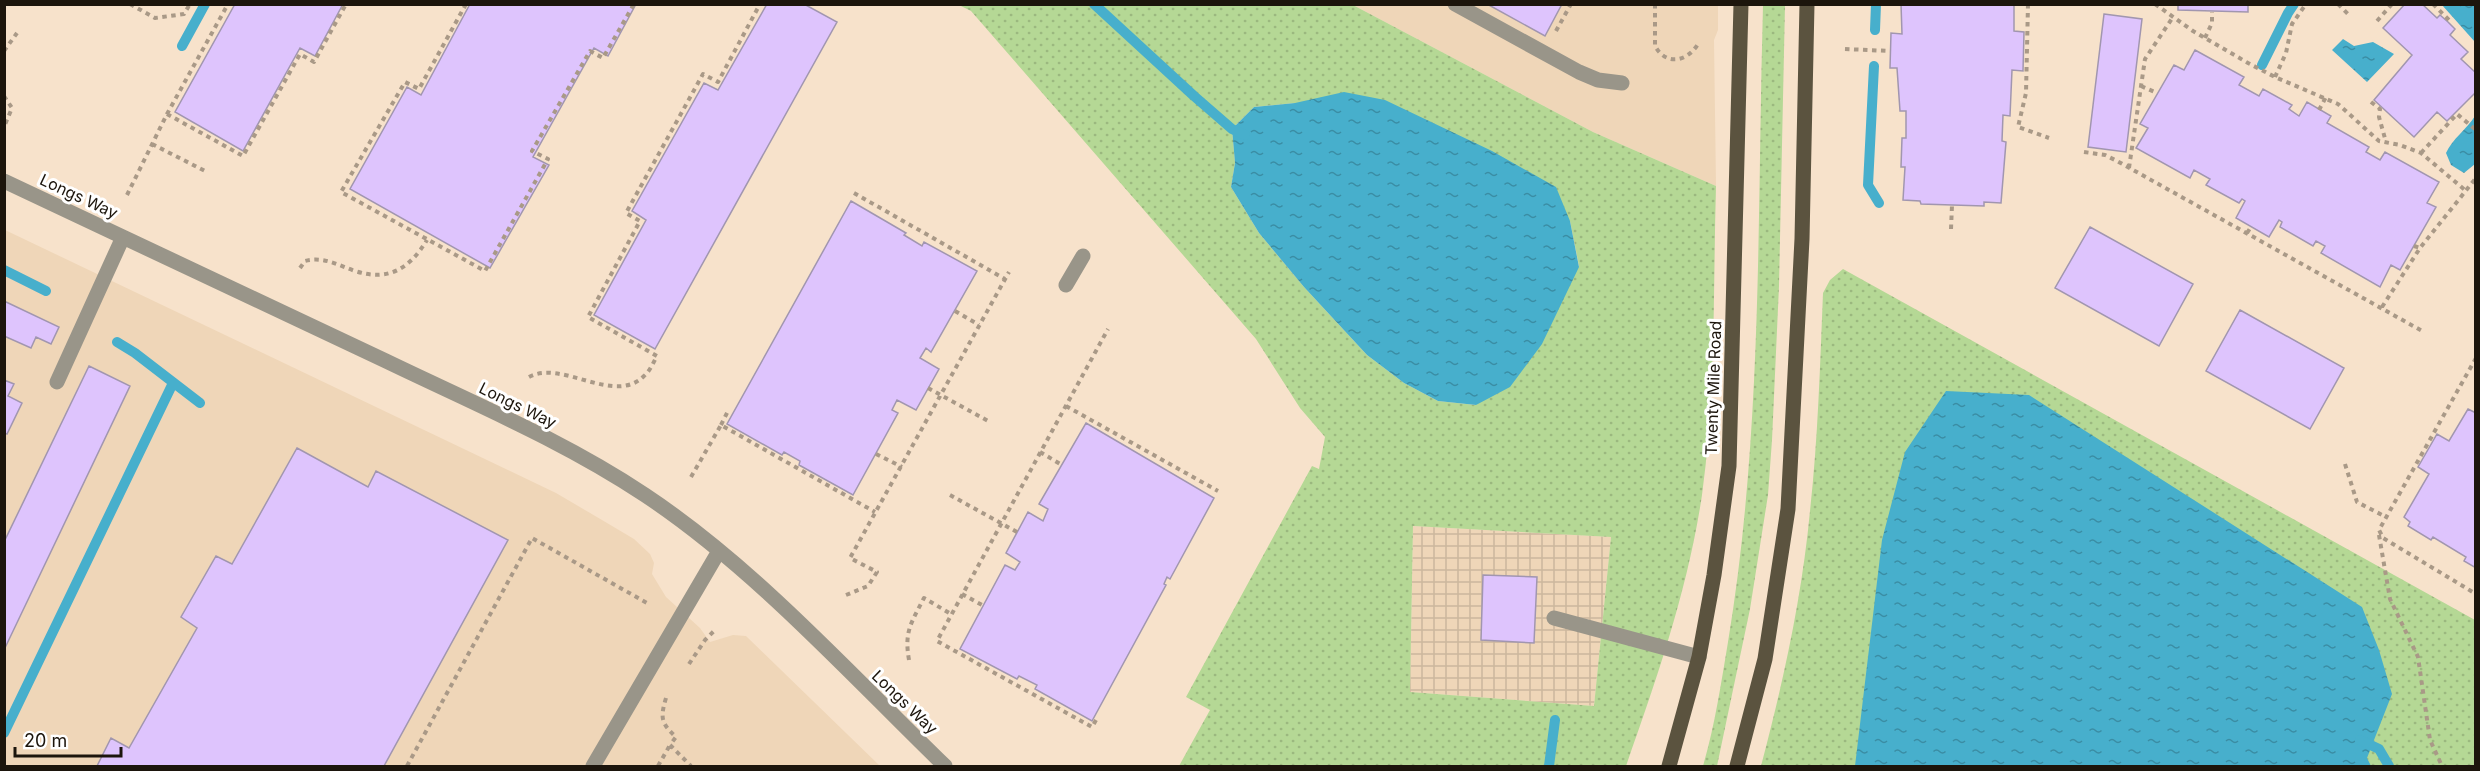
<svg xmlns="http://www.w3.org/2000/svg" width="2480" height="771" viewBox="0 0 2480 771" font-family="Inter,sans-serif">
<defs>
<pattern id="industrial-grid" width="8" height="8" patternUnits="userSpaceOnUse" patternTransform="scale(1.5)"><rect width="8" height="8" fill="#efd6b8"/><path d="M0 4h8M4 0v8" fill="none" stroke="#ccb79d"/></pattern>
<pattern id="grass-dots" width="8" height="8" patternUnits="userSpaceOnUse" patternTransform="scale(1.5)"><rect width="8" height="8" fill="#b5d895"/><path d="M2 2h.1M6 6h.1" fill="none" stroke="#9bb87f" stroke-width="1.8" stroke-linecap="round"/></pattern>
<pattern id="water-ripples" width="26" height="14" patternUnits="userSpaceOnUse" patternTransform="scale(1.5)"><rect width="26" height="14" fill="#47afcc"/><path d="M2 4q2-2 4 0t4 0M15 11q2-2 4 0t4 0" fill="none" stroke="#3a8da4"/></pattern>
</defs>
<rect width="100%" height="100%" fill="#f7e2cb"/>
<path fill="#efd6b8" d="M1353 5H1718V30L1714 40 1716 186 1593 132Z
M5 230 556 493 602 520 634 539 650 554 654 563 652 574 666 597 700 628 710 642 733 635 746 636 880 766H5Z"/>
<path fill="url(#industrial-grid)" d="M1413 526 1611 537 1594 706 1410 692Z"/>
<path fill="url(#grass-dots)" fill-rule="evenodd" d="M959 5H1353L1593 132 1716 186C1713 289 1716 394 1702 495 1688 589 1657 678 1626 766H1179L1210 710 1186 697 1312 466 1319 469 1325 437 1300 408 1256 339 971 11ZM1295 103 1570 221 1579 266 1570 281 1476 405 1438 401 1404 383 1367 355 1304 287 1259 233 1231 187 1235 163 1232 129 1254 107ZM1413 526 1611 537 1594 706 1410 692Z
M1763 5H1785L1779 286 1772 440 1768 495 1750 609 1717 766H1703C1715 725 1721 684 1728 642 1763 431 1757 217 1763 5Z
M1843 269 2475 620V766H1761C1783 683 1802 597 1810 511 1818 439 1820 366 1823 293L1830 280Z"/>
<path fill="url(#water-ripples)" d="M2442 5H2475V42Z
M2343 39 2354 46 2373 42 2394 54 2367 82 2332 50Z
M1344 92 1385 100 1492 151 1556 187 1570 221 1579 267 1542 344 1510 387 1476 405 1438 401 1404 383 1367 355 1304 287 1259 233 1231 187 1235 163 1232 129 1254 107 1295 103Z
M2475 116V164L2464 173 2451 165 2446 153C2452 139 2467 129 2475 116Z
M1946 391 2029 395 2362 607 2379 650 2392 694 2367 758 2371 766H1855L1882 540 1905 452Z"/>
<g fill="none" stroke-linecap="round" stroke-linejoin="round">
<path stroke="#47afcc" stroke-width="10" d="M1094 4 1194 96 1232 129 1245 135
M1875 30 1876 4
M182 46 205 4
M2262 65 2288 13 2294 4
M1874 66 1868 185 1879 203
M4 270 46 291
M117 342 135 353 200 403
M4 733 173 383
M2360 740 2379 749 2389 766
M1549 766 1555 720"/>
</g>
<path fill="#dec4fd" stroke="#a196af" stroke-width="1.5" d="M235 4H343L315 56 300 48 243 151 175 112Z
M470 4H636L608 56 594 48 533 157 549 165 490 268 350 189 407 87 421 95Z
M767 4H804L837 22 655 349 594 315 646 220 632 211 704 83 718 90Z
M1487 4H1562L1545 36Z
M1901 4H2014V31L2024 32 2023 71 2012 70 2010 116 2003 115 2002 141 2006 142 2001 203 1984 202V206L1921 204 1920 201 1903 200 1905 167H1901L1902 138H1906V111H1900L1897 68H1890L1891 33 1902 34Z
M2178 4H2248V12L2178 10Z
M2405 4H2422L2437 18 2440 15 2448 22 2455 29 2450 35 2468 52 2461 59 2476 73V92L2447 121 2437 112 2414 137 2374 100 2412 55 2383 28Z
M2104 14 2142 19 2126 152 2088 147Z
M2195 50 2244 77 2239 85 2259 96 2263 89 2292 105 2289 109 2299 116 2307 102 2331 116 2327 123 2369 147 2366 152 2380 160 2385 152 2439 182 2427 203 2436 207 2400 270 2391 265 2380 287 2321 253 2325 246 2316 241 2313 246 2280 227 2282 222 2279 220 2269 237 2236 218 2245 201 2242 199 2239 203 2206 185 2210 179 2194 170 2190 178 2136 148 2148 128 2140 124 2174 65 2184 70Z
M851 201 906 233 904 235 922 246 924 242 977 271 931 352 926 348 920 358 939 369 916 410 897 400 892 410 898 413 853 495 799 465 800 461 784 452 782 455 727 424Z
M2090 227 2193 284 2159 346 2055 288Z
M4 301 59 327 51 344 36 337 31 348 4 336Z
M2240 310 2344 368 2310 429 2206 371Z
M89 366 130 386 4 650V542Z
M4 380 14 384 8 396 22 403 7 434 4 433Z
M2468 409 2476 413V568L2464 561 2466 557 2433 537 2431 540 2408 526 2410 522 2404 517 2429 474 2418 467 2437 434 2449 441Z
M1086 423 1214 498 1170 579 1167 577 1164 584 1166 585 1092 721 1035 689 1037 685 1019 676 1017 679 960 649 1005 565 1015 570 1020 562 1006 553 1028 512 1043 521 1048 509 1039 504Z
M297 448 368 487 376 471 508 540 384 766H97L111 738 129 748 197 628 181 617 216 556 232 564Z
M1483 575 1537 577 1534 643 1481 640Z"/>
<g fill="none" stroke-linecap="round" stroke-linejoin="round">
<path stroke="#a99987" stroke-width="4" stroke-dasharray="4.5 4.5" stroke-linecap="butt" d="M130 4 155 18 184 14 190 4
M466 4 419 89 405 82 341 192 485 271 548 159 532 151 590 51 603 58 634 4
M1655 4V46C1666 66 1687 62 1698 44
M2028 4 2026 93 2018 127 2049 138
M2155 4 2193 31 2248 63 2275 77 2338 104 2379 141 2400 145 2421 153 2465 190
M2338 4 2348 14
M2433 4 2450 21 2448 22
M2377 21 2392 4
M1556 31 1571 4
M2205 38 2212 23V12
M1845 49 1890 51
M4 51 17 33
M2275 77 2286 53 2292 24 2306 4
M2141 86 2157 93
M4 96 12 108 4 127
M2371 102 2380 109 2379 117 2386 142
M2319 110 2326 97
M167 114 243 156 300 54 314 62 346 4
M152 144 207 172
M2084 152 2105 155 2117 161 2424 332
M2421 153 2457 114 2476 130
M2129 168 2145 59 2173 17
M854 193 1005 279
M127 195 167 114 228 4
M1951 229 1952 205
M2247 233 2251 227
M2414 246 2420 248
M300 268 305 261C323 256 338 265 355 271 389 282 410 268 427 240
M2382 307 2420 248 2476 178
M955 311 979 325
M2476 358 2379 530 2383 538 2476 594
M529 377C562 359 614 406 644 376 650 371 653 363 657 356L588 317 640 221 626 213 703 74 718 82 760 4
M928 388 990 422
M1066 406 1218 491
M721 425 728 411
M1040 452 1062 465
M876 454 902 467
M2345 464 2357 502 2386 517
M691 477 721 425 875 512
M950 495 1017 532
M2379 535 2390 599 2418 657 2430 740 2442 766
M962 594 982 605
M846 595 868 586 877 572 850 558 1009 272
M909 660C904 632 911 623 924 598L951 614
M689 664 705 640 716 629
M666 698C660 718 661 723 676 737L670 745 691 766
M1096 720 1092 727 937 641 1108 329
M407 766 532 538 647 603
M658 766 670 745"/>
<path stroke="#999589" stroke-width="15" d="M1455 4 1579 72 1598 80 1622 83
M4 181C131 241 259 301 386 361 473 403 564 441 645 495 755 568 851 675 945 766
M1066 285 1083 256
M57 382 123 237
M1554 618 1699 657
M593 766 719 551"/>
<path stroke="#5b533f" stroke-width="15" d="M1669 766 1699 657 1714 575 1729 466 1741 4
M1737 766 1765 659 1788 509 1802 239 1807 4"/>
</g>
<g text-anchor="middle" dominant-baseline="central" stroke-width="6" stroke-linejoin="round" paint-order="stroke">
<g font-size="16" fill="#1c150c" stroke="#fff">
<text transform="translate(79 196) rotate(25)">Longs Way</text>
<text transform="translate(1713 388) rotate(-88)">Twenty Mile Road</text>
<text transform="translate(518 405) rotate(26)">Longs Way</text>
<text transform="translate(905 702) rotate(44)">Longs Way</text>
</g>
</g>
<rect width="2480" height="771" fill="none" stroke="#1c150c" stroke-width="12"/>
<path d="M15 747v9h106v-9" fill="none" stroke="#1c150c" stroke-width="3"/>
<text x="24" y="747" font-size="18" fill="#1c150c" stroke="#ffffff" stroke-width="4.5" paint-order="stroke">20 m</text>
</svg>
